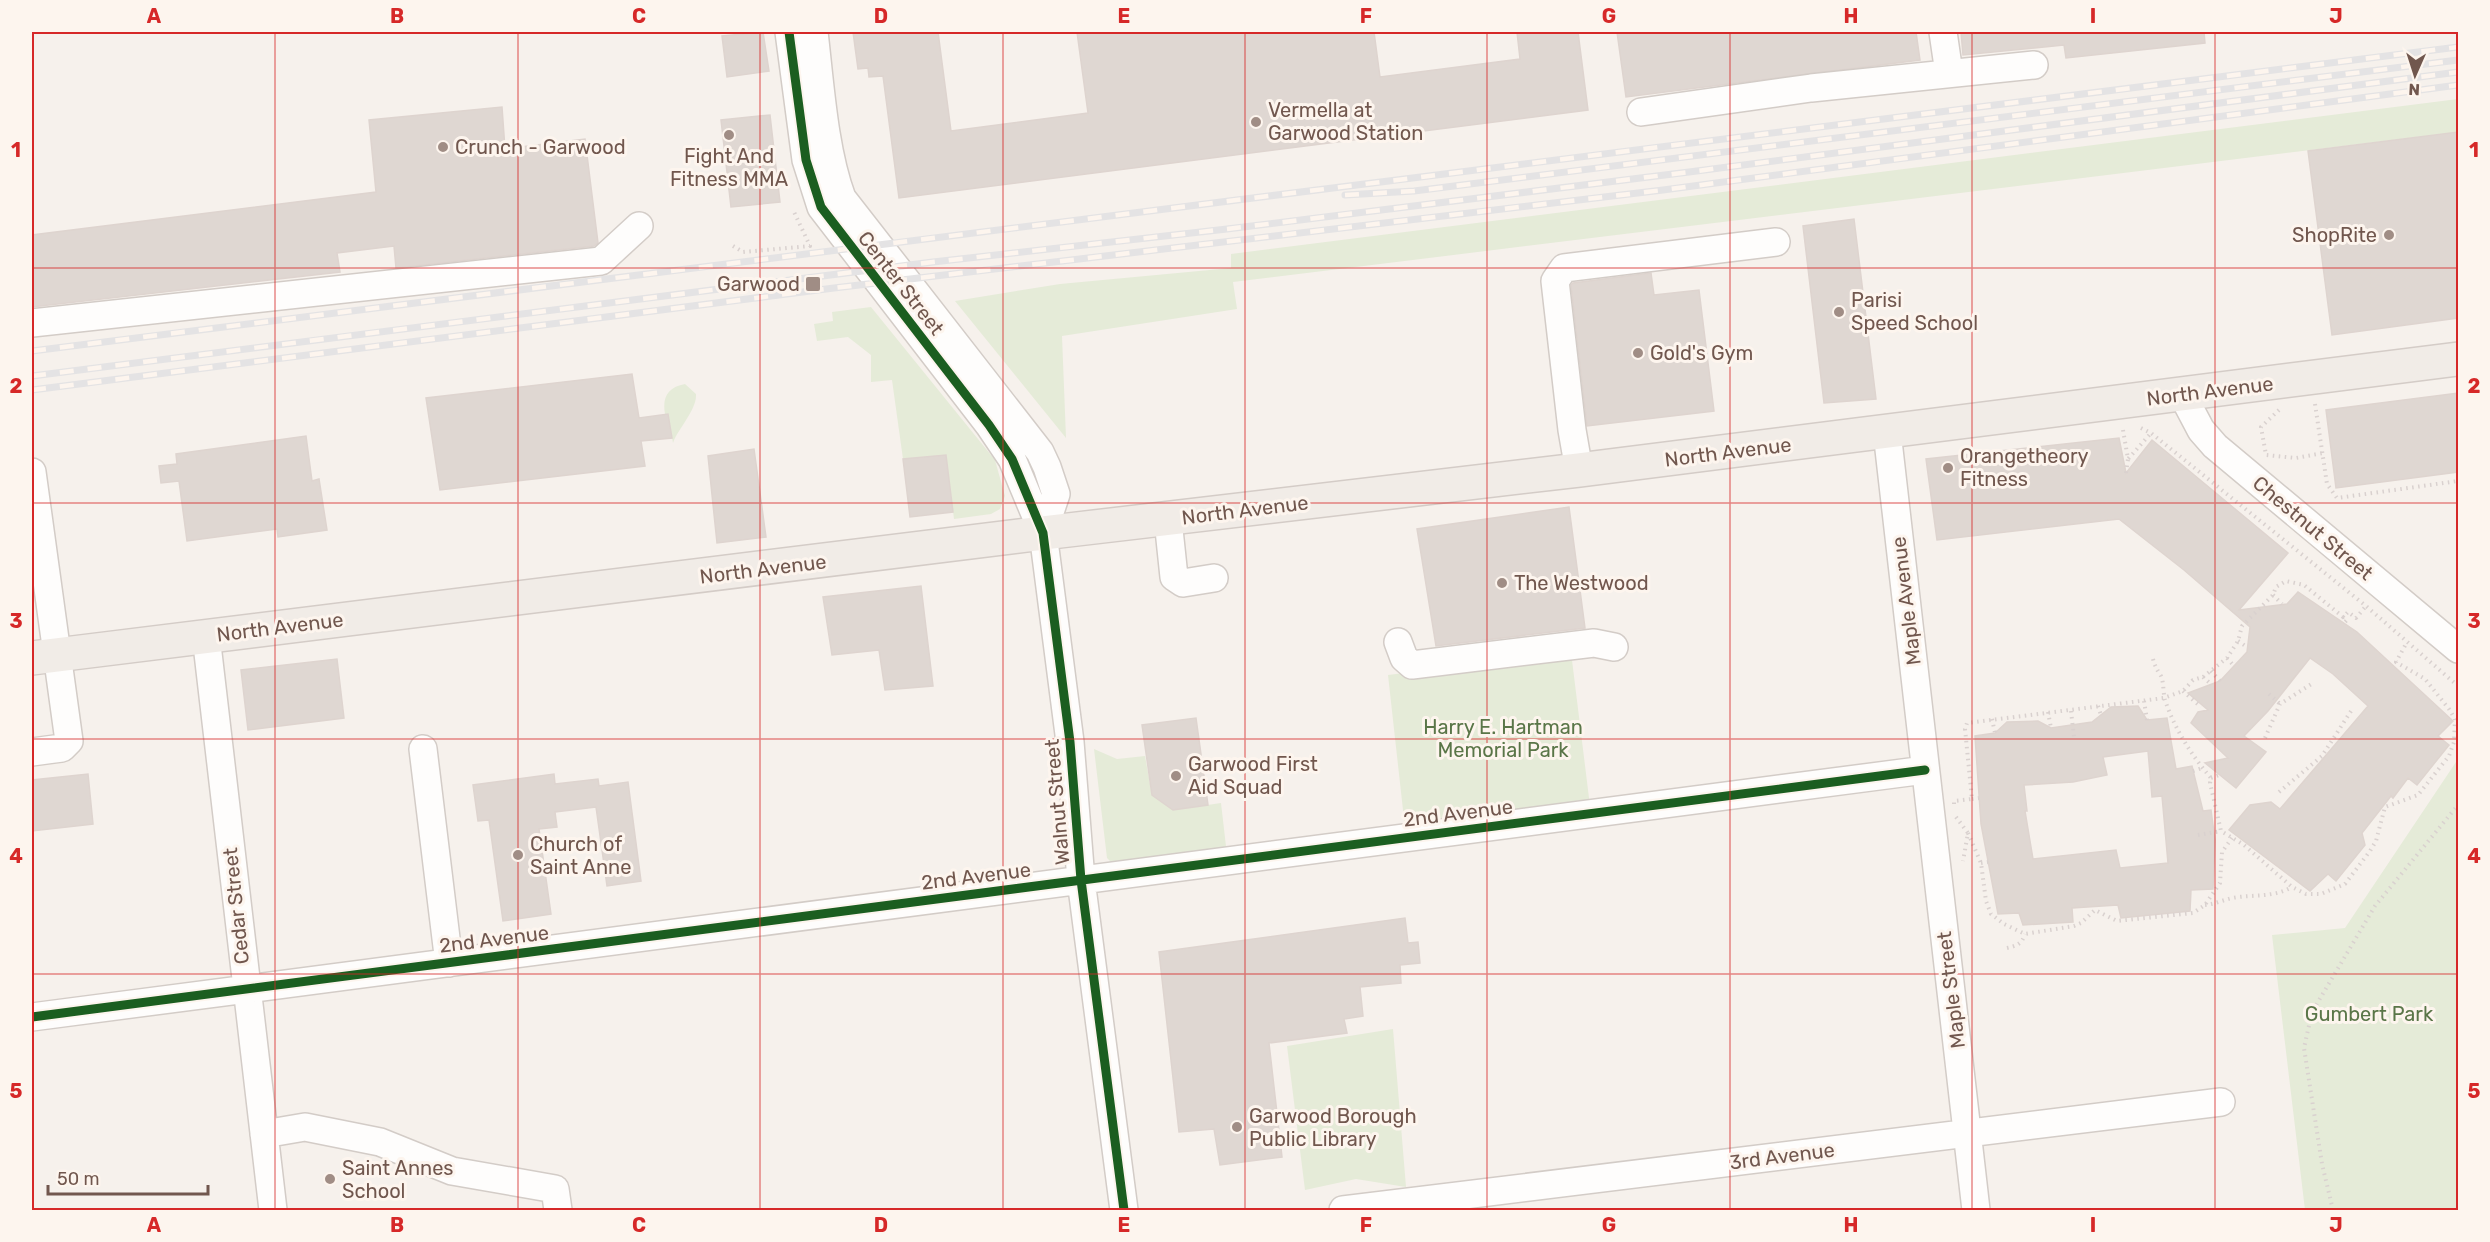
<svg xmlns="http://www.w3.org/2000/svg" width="2490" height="1242" viewBox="0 0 2490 1242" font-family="Rubik,sans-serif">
<rect width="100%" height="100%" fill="#f6f1ec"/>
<path fill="#e5ebd8" d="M2458 99V132L1233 282 1237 309 1062 336 1066 438 955 301 1060 284 1231 268V254Z
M871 307 995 460 1005 496 1000 509 991 514 954 519 946 455 903 459 892 380 871 382V355L848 337 817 341 814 324 833 321 832 312Z
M685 384 696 394C697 410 679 427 673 443L668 414H665C662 397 668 387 685 384Z
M1571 652 1590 806 1405 828 1388 675Z
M1094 749 1117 759 1145 756 1152 795 1173 810 1221 803 1227 855 1115 866 1107 858Z
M2458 759V1210H2305L2272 935 2345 928Z
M1393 1029 1406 1187 1356 1179 1305 1190 1287 1046Z"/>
<path fill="#dfd7d2" stroke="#ded4cf" stroke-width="1.5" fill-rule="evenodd" d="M763 32 769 71 727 77 722 36Z
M853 32H938L951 131 1088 113 1077 32H1374L1380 77 1520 59 1517 32H1578L1588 110 899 198 883 76 869 77 868 68 858 69Z
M1617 32H1916L1920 60 1626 97Z
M1961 32H2204L2205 43 2066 58 2064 45 1963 55Z
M502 107 505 149 585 139 598 243 594 246 396 268 394 246 337 253 340 272 32 307V235L376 192 369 120Z
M770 115 780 202 731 207 721 120Z
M2458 132V318L2332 335 2308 151Z
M1854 219 1876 399 1824 403 1803 226Z
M1651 273 1654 295 1699 290 1714 411 1587 426 1571 285 1573 283Z
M632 374 639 418 668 414 672 438 641 441 645 466 440 490 426 398Z
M2458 393V472L2336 488 2326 410Z
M306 436 312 481 319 479 327 530 278 537 277 529 187 541 179 481 161 483 159 466 177 464 176 454Z
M2119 438 2126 473 2152 440 2288 553 2239 610 2287 604 2298 592 2357 632 2453 721 2438 736 2449 745 2417 785 2408 778 2393 798 2391 796 2362 833 2365 845 2336 881 2328 874 2310 891 2229 830 2250 805 2271 802 2280 809 2368 706 2333 674 2310 658 2268 711 2244 736 2266 752 2236 788 2205 763 2228 758 2191 723 2198 712 2208 710 2188 693 2220 681 2247 652 2250 627 2184 570 2119 519 1937 540 1926 459Z
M754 449 766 537 717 543 708 456Z
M946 455 953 512 910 517 903 459Z
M1569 507 1585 628 1436 646 1417 529Z
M921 586 933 686 885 690 879 650 832 655 823 597Z
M337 659 344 718 248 730 241 670Z
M2138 706 2147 720 2167 718 2176 769 2192 766 2203 811 2211 810 2215 840 2213 889 2191 890 2190 911 2121 918 2118 905 2072 908 2073 922 2023 925 2019 913 1998 914 1981 824 1975 736 1995 733 2007 722 2038 721 2051 728 2092 722 2111 707ZM2148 751 2152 797 2162 796 2168 863 2120 868 2116 850 2033 859 2025 811H2027L2024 785 2073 782 2107 775 2103 757Z
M1196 718 1208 805 1173 810 1152 795 1142 725Z
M88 774 93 824 32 831V780Z
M554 774 555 784 598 779 599 786 628 782 641 881 607 886 596 807 555 812 557 827 539 829 551 914 503 921 489 820 478 821 473 785Z
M1405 918 1408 943 1418 942 1420 963 1400 965 1401 983 1360 987 1363 1016 1344 1019 1347 1033 1269 1043 1282 1157 1220 1165 1214 1129 1179 1132 1159 952Z"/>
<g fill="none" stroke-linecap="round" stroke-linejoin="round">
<defs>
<path id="minor" d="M789 32 806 160 821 207 989 425 1012 459 1043 533 1070 742 1081 880 1124 1210
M814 32C820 83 824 150 842 198L1040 452 1047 467 1056 494 1043 533
M1943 32 1949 73
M1641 112 1811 88 2034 65
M32 323 601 261 639 226
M2182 394 2201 430 2215 446 2458 649
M1887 432 1976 1210
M1579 470 1572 430 1555 281 1564 268 1776 242
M32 472 69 741 62 748 32 752
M1168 520 1174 577 1183 583 1214 578
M206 636 273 1210
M1398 642 1404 658 1412 665 1594 643 1614 647
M423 749 449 963
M32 1017 1925 770
M264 1134 305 1127 380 1142 452 1171 555 1189 558 1210
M1343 1210 2221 1102"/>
<path id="major" d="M32 658 1043 533 1579 470 2458 359"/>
</defs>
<use href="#minor" stroke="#d3ccc7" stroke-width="30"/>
<use href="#major" stroke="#d4ccc7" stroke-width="36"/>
<path stroke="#d9d1cf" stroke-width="4" stroke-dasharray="1.5 4.5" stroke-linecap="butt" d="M733 246 743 252 810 246 794 212
M2315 404 2327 484 2337 498 2458 481
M2279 410 2261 427 2266 455 2296 458 2323 453
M2141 428 2151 433 2366 606 2458 686
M2123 430 2128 459 2151 433
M2126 473 2128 459
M2273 595 2282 604
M2343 617 2347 620 2344 623
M2238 641 2247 647
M2227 658 2234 666
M2153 659C2155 666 2157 670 2161 676 2164 683 2163 693 2165 700 2174 728 2192 756 2211 778L2210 783 2221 831 2244 845 2292 887 2306 894H2321L2345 884 2370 851 2376 841 2385 807 2418 795 2449 756 2454 742 2455 719 2449 709 2425 679 2396 662 2407 642
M2211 671 2220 681
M2203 677 2211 684
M2183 691 2201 707
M2269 694 2280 704
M2144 701 2147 720
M2098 706 2101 715
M2071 711 2074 737
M2048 712 2051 728
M1992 719 1995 733
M2265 738 2280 704 2313 683
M2193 771 2202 768
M2211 778 2219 775
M2279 792 2322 756 2353 708
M1972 799 1979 798
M1954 804V801L1972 799 1965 729 1967 723 2164 698 2183 691 2193 680 2203 677 2227 658 2238 641 2242 626 2273 595 2276 587 2286 581 2304 585 2343 617 2348 612 2356 618 2366 606
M1956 817 1968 833 1963 861
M1968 833 1981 863 1986 901 1991 914 2004 924 2025 934 2074 926 2081 923 2095 910 2117 921 2193 913 2205 905 2220 883 2222 852 2232 838
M2198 835 2221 831
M1981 863 1988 862
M2205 905C2215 904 2223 900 2232 898 2254 894 2273 898 2292 887
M2007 948C2016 946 2022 944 2025 934
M2333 1210 2322 1164 2304 1048 2312 1012 2375 906 2458 805"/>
<use href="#minor" stroke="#fefdfc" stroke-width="27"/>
<use href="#major" stroke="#f1ece7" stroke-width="33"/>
<defs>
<path id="rail" d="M1345 195 1414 191 2458 60
M32 351 2458 47
M32 376 933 262 1227 229 1689 172 2458 72
M32 390 834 288 1663 190 2458 85"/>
</defs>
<use href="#rail" stroke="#e4e3e4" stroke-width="7"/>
<use href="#rail" stroke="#fdf5ee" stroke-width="4.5" stroke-dasharray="14" stroke-linecap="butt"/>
<defs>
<path id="cycleway" d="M789 32 806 160 821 207 989 425 1012 459 1043 533 1070 742 1081 880 1124 1210
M32 1017 1925 770"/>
</defs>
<use href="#cycleway" stroke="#fdf5ee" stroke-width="13"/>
<use href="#cycleway" stroke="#1b5e20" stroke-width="9"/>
</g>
<path fill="none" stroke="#d62828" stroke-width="1.5" stroke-opacity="0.55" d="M275 32V1210M518 32V1210M760 32V1210M1003 32V1210M1245 32V1210M1487 32V1210M1730 32V1210M1972 32V1210M2215 32V1210M32 268H2458M32 503H2458M32 739H2458M32 974H2458"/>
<g fill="#a08d85" stroke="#fdf5ee" stroke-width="2">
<circle cx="1256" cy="122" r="6"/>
<circle cx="729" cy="135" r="6"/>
<circle cx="443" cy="147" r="6"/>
<circle cx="2389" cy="235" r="6"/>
<rect x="805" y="276" width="16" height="16" rx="3"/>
<circle cx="1839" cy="312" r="6"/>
<circle cx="1638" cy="353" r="6"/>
<circle cx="1948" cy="468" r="6"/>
<circle cx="1502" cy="583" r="6"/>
<circle cx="1176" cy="776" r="6"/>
<circle cx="518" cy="855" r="6"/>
<circle cx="1237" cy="1127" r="6"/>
<circle cx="330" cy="1179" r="6"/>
</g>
<g text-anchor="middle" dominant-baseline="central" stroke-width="6" stroke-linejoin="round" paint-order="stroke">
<g font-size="20" fill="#71574e" stroke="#fdf5ee" text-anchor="start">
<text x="1268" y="110">Vermella at<tspan x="1268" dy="23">Garwood Station</tspan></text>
<text x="455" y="147">Crunch - Garwood</text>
<text x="729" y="156" text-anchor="middle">Fight And<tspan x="729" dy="23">Fitness MMA</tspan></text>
<text x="2377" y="235" text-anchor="end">ShopRite</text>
<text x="800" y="284" text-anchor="end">Garwood</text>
<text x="1851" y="300">Parisi<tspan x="1851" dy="23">Speed School</tspan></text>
<text x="1650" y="353">Gold's Gym</text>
<text x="1960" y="456">Orangetheory<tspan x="1960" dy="23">Fitness</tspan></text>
<text x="1514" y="583">The Westwood</text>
<text x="1188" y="764">Garwood First<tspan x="1188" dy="23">Aid Squad</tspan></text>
<text x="530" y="844">Church of<tspan x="530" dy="23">Saint Anne</tspan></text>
<text x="1249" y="1116">Garwood Borough<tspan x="1249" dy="23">Public Library</tspan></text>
<text x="342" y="1168">Saint Annes<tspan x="342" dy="23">School</tspan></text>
</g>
<g font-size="20" fill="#71574e" stroke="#fdf5ee">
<text transform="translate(901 283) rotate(52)">Center Street</text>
<text transform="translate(2210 391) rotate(-7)">North Avenue</text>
<text transform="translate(1728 452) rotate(-7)">North Avenue</text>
<text transform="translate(1245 510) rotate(-7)">North Avenue</text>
<text transform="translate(2313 528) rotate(40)">Chestnut Street</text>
<text transform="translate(763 569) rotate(-7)">North Avenue</text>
<text transform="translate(1906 601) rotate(-97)">Maple Avenue</text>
<text transform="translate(280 627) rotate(-7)">North Avenue</text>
<text transform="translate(1057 802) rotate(-95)">Walnut Street</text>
<text transform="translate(1458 813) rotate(-7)">2nd Avenue</text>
<text transform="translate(976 876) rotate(-7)">2nd Avenue</text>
<text transform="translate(236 906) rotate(-96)">Cedar Street</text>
<text transform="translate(494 939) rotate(-7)">2nd Avenue</text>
<text transform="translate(1951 990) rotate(-97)">Maple Street</text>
<text transform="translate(1782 1156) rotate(-7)">3rd Avenue</text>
</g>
<g font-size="20" fill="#5a7648" stroke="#fdf5ee">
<text x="1503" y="727">Harry E. Hartman<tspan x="1503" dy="23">Memorial Park</tspan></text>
<text x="2369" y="1014">Gumbert Park</text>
</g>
</g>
<rect width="2490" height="1242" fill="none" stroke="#fdf5ee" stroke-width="66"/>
<g transform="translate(2415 75) rotate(183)" stroke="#fdf5ee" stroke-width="4.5" paint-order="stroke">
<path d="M0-4.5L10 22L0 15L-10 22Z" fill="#71574e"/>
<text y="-9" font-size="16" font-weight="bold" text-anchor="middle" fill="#71574e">N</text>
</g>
<path d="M48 1185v9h160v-9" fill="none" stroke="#71574e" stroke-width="3"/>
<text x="57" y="1185" font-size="18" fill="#71574e" stroke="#fdf5ee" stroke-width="4.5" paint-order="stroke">50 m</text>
<rect x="33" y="33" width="2424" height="1176" fill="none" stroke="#d62828" stroke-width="2"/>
<g font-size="20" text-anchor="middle" font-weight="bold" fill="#d62828">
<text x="154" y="23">A</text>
<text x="397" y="23">B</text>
<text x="639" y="23">C</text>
<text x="881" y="23">D</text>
<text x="1124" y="23">E</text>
<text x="1366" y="23">F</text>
<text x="1609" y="23">G</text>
<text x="1851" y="23">H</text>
<text x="2093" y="23">I</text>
<text x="2336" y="23">J</text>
<text x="16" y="157">1</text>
<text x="2474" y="157">1</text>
<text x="16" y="393">2</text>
<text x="2474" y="393">2</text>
<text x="16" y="628">3</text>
<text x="2474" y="628">3</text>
<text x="16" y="863">4</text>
<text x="2474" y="863">4</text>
<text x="16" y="1098">5</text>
<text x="2474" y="1098">5</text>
<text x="154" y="1232">A</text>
<text x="397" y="1232">B</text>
<text x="639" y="1232">C</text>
<text x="881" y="1232">D</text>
<text x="1124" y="1232">E</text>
<text x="1366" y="1232">F</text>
<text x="1609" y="1232">G</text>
<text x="1851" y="1232">H</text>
<text x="2093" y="1232">I</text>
<text x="2336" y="1232">J</text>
</g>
</svg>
